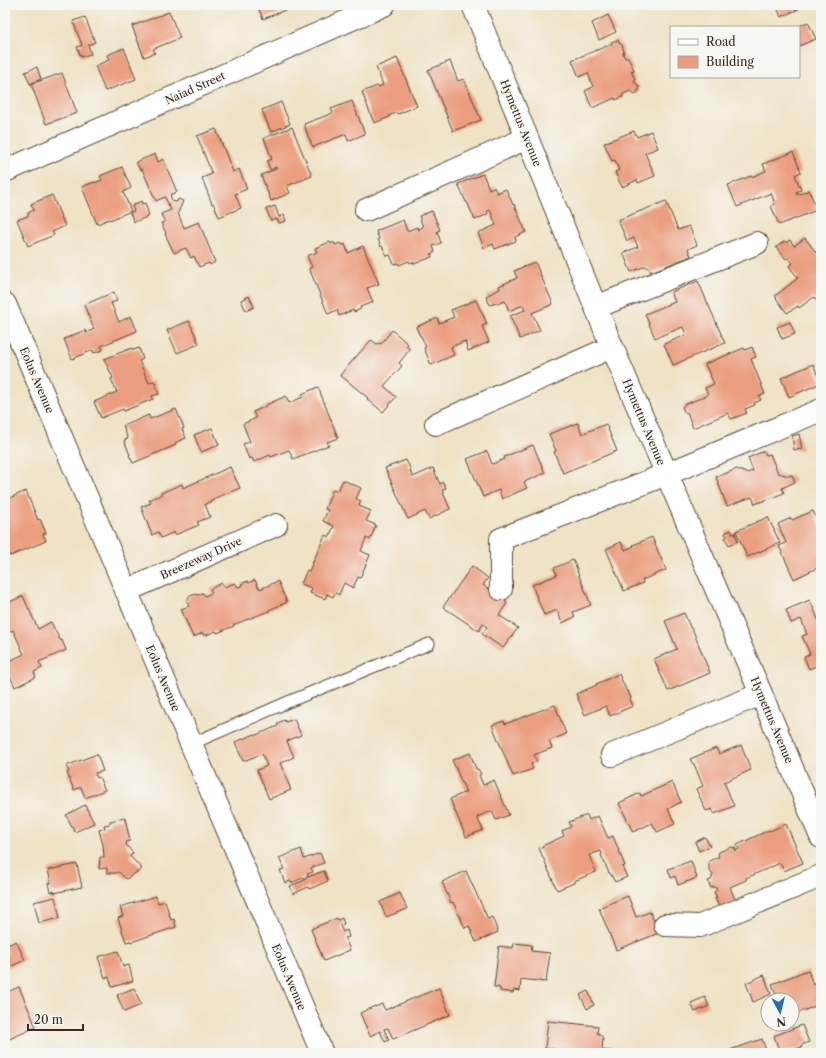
<svg xmlns="http://www.w3.org/2000/svg" width="826" height="1058" viewBox="0 0 826 1058" font-family="'Libre Caslon Text',serif">
<rect width="100%" height="100%" fill="#f6f6f2"/>
<filter id="ink" filterUnits="userSpaceOnUse"><feTurbulence type="fractalNoise" baseFrequency=".025" numOctaves="2"/><feDisplacementMap in="SourceGraphic" scale="8" xChannelSelector="R" yChannelSelector="G"/><feConvolveMatrix kernelMatrix="1 2 1 2 8 2 1 2 1" color-interpolation-filters="sRGB"/></filter>
<filter id="wash" filterUnits="userSpaceOnUse"><feTurbulence type="fractalNoise" baseFrequency=".012" numOctaves="4" result="noise"/><feDisplacementMap in="SourceGraphic" scale="16" xChannelSelector="R" yChannelSelector="G"/><feGaussianBlur stdDeviation="0.9" result="paint"/><feColorMatrix in="noise" values="0 0 0 0 0 0 0 0 0 0 0 0 0 0 0 0 0 1.4 0 .05"/><feComposite in="paint" operator="in"/></filter>
<g filter="url(#wash)">
<rect width="100%" height="100%" fill="#efe2c5"/>
<g id="blocks">
<path fill="#eb9e7f" d="M257 5H289L285 10 263 19Z
M776 5H797L799 9 781 17Z
M169 12 180 38 153 49 155 53 144 57 132 26Z
M608 15 616 32 599 40 592 23Z
M85 17 95 42 88 45 91 54 81 57 77 47 82 45 73 21Z
M808 22 816 39 799 46V26Z
M618 40 619 43 622 45 624 51 623 54 625 58 628 57 634 70 631 71 635 79 634 82 639 86V90L638 92 635 94 630 91 622 95 623 97 615 100V98L592 108 585 91 593 87 588 73 579 77 572 60 612 44 611 42Z
M124 48 136 79 105 91 95 66 109 60 107 55Z
M397 58 417 106 398 114 397 113 390 115V117L374 123 362 92 377 86 378 87 383 85 376 67Z
M450 61 458 81 464 79 481 120 453 131 428 70Z
M37 67 41 79 30 84 25 72Z
M62 73 77 113 46 124 31 84Z
M352 101 365 134 348 141 346 134 313 147 308 136 304 124 333 113 331 109Z
M281 102 290 124 271 132 262 110Z
M292 127 312 176 287 186 290 193 271 201 261 175 276 169V167L270 170 267 161 272 159 264 138Z
M216 129 233 172 239 169 247 189 235 194 241 208 219 217 213 203 212 204 202 178 212 174 197 136Z
M634 131 637 137 651 131 658 148 645 153 655 176 638 183 637 180 622 187 615 172 619 170 615 160 612 161 604 143Z
M793 152 801 172 795 175 801 190 796 192 797 195 809 190 817 210 779 225 771 206 775 204 771 193 737 207 728 185 751 176V177L766 171 763 164Z
M155 154 158 162 163 159 177 192 170 195 172 201 177 202 178 199 183 201 178 213 184 228 199 222 215 262 210 265 209 263 199 267 194 256 191 258 186 248 174 253 165 234 166 233 161 223 165 222 161 214 171 210 165 197 156 201 142 169 140 170 136 162Z
M122 167 131 188 123 192 131 211 110 220 109 219 97 224 82 187 94 182V183L102 180 100 176Z
M483 174 489 189 494 187 497 193 506 189 513 205 514 204 526 232 515 237 516 241 495 249 493 244 484 248 478 233 496 225 490 210 487 211 488 214 475 220 467 202H466L458 184Z
M52 195 65 226 52 232 54 235 28 246 17 220 28 216V213L34 210 31 204Z
M141 201 142 204 145 203 149 215 147 216V217L134 222 130 213 134 211 132 206Z
M666 201 678 230 689 226 697 245 688 249 691 256 651 272 648 267 647 268 646 266 631 272 623 253 638 247 634 238 627 241 618 220Z
M275 206 279 217 284 215 286 221 279 223 277 219 271 221 266 209Z
M432 211 440 230 437 231 441 243 433 246 435 252 431 254 432 257 414 264 413 262 410 263 409 261 399 265 398 263 394 264 390 255 387 256 382 246 381 247 378 239H379L376 231 403 220 407 231 417 227 418 230 423 227 419 216Z
M805 238 821 259V295L815 299 814 297 799 308 798 306 787 313 776 298H777L775 296 798 278 789 266 793 263 788 258 786 259 776 247 785 241 786 243 790 240 794 246Z
M330 242 331 244 334 242 335 245 340 243 341 244H342L343 245 345 244 348 253 363 246 379 284 367 288 373 302 360 307 361 309 354 312 353 310 339 316 337 310 328 314 309 268 312 267 307 256 317 252 315 248Z
M535 262 553 304 532 313 540 330 520 339 510 316 525 310 523 305 509 311 505 301 496 304V303L490 305 486 296 500 289 499 286 517 278 514 271Z
M698 281 725 343 673 365 664 344 686 335 683 327 655 338 645 314 675 302 671 292Z
M114 292 117 301 111 303 119 322 131 316 137 331 101 346 103 350 94 353 93 350 72 359 64 339 85 330 86 333 94 329 84 305Z
M249 296 254 307 246 311 241 300Z
M476 300 487 324 482 326 489 342 468 351 465 341 451 347 454 355 431 365 424 348 426 347 421 336H420L416 327 437 318 439 323 454 317 451 310Z
M189 321 199 344 177 353 167 330Z
M790 322 795 334 782 339 777 327Z
M392 330 408 344 406 346 410 349 399 363 402 366 384 386 396 397 383 412 367 399 368 398 340 375 371 340 377 344 379 343 381 344Z
M752 347 756 357 751 359 765 394 759 396 761 400 754 403 755 405 745 409 747 413 731 419 728 413 693 428 687 412 685 413 682 407 684 405 708 395 705 388 714 384 705 364 744 348 745 350Z
M132 348 133 350 139 348 143 359 139 361 149 383 154 381 159 394 152 396 153 399 124 411 123 409 101 418 94 402 117 392 111 379 113 378 104 359Z
M813 364 821 383 789 397 781 378Z
M318 387 338 438 327 442 329 445 293 459 289 450 271 457 270 455 254 462 252 458 249 459 243 444 250 442 243 424 256 418 253 412 266 406V405L286 396 289 403 303 397 302 394Z
M176 409 184 428 182 429 186 438 175 443 176 445 133 463 129 455H130L124 440 128 439 123 426 149 415 150 419Z
M578 423 582 434 606 424 617 451 563 473 554 452 556 451 549 434Z
M212 428 219 445 201 452 194 435Z
M799 434 802 449 794 450 792 436Z
M533 445 545 473 524 482 527 488 502 499 499 490 483 497 467 459 487 451 492 464 505 459 504 457Z
M764 451 766 455 770 454 778 473 789 476 792 475 795 482 782 488 784 493 755 504 752 497 727 506 716 477 737 469 746 473 753 471 748 458Z
M406 460 411 470 410 471 413 477 433 468 440 484 443 482 446 488 442 490 450 509 429 519 425 511 408 519 385 468Z
M230 467 240 488 213 499 214 500 205 504 210 517 197 522 199 525 175 535 174 532 161 538 158 532 152 535 141 507 151 503 149 500 161 495V493L182 484 183 488Z
M343 480 361 488 356 499 361 501 359 506 371 511 366 521 376 525 370 540 366 538 361 551 370 555 360 578 358 577 353 588 344 583 339 595 335 593 333 597 327 594 325 599 310 593 312 588 301 584 307 570 309 571 325 535 329 537 334 526 323 521 328 510 325 509 333 489 338 491Z
M26 491 38 520 40 519 46 533 43 534 46 541 10 556 5 543V500Z
M813 511 821 528V566L794 579 779 546 786 543 778 524 791 518 792 520Z
M768 517 780 543 747 557 736 531Z
M731 530 733 534 735 533 738 541 729 545 725 538 727 537 725 533Z
M652 537 666 570 642 580 643 583 624 591 606 549 621 542 625 550 634 546 633 545Z
M573 560 578 571H577L591 605 573 612 575 617 562 623 557 610 544 615 532 585 557 575 554 568Z
M472 566 488 578 483 585 505 599 504 600 507 603 499 615 518 628 503 648 482 634 487 627 483 624 479 631 443 607Z
M255 580 258 587H259L260 589 278 581 287 602 269 610V611L233 625 234 626 217 633 216 631 204 636 203 633 193 637 181 609 189 606 186 600 189 599 188 597 196 594 197 595 203 593 205 596 212 593 210 589 222 583 224 587 235 583 238 587 242 586 241 584 248 581V583Z
M23 596 38 629 51 622 60 640H62L66 650 39 662 42 668 34 672 36 677 15 687 5 665V663L24 654 13 630 6 634 5 632V604Z
M810 600 821 627V664L809 669 804 657 810 654 802 636 807 634 801 619 791 623 786 610Z
M684 613 691 629 692 628 710 673 668 691 654 659 677 649 665 621Z
M619 674 627 692 628 691 631 698 630 699 633 706 610 716 606 706 585 715 576 694 597 685 596 684Z
M555 705 566 734 549 741 552 748 534 755 537 761 531 764 533 769 513 776 492 725 504 721 505 724Z
M294 719 301 735 287 741 294 757 280 763 291 790 269 799 257 770 267 766 262 754 243 761 235 742 255 734 256 735 278 726V723L284 720 286 722Z
M741 745 751 770 724 782 734 806 714 814 712 809 706 811 696 789 703 786 694 764H693L690 759 716 748 719 754Z
M470 753 476 769H478L481 774 479 775 483 785 494 780 509 815 496 820 492 811 477 817 483 830 466 837 450 799 466 792 452 760Z
M97 754 103 771 95 773 97 778 99 777 105 790 85 798 81 787 74 790 67 773 69 772 66 766Z
M672 782 681 802 668 809 675 824 657 832 652 823 633 832 619 803 640 793 641 796Z
M85 805 94 823 75 832 66 815Z
M587 815 589 820 598 816 608 838 613 836 625 866 622 867 627 877 615 882 610 873H609L601 855 602 854 601 851 589 855 596 872 574 881V883L557 890 539 848 542 847V846L564 836 562 831 571 827 569 822Z
M125 818 130 841H127L126 845 133 853 130 856 142 869 126 879 119 872 117 873H107V868L99 869 100 857H104L103 845 99 830 105 828 104 825 110 824V821Z
M786 824 803 863 784 871 780 863 746 878V880L730 887 736 902 720 909 715 898H717L714 892 717 890 716 888 714 887 711 888 708 881 711 880 713 875 709 870V861L719 857 718 855 719 852 731 847 735 848 736 851 739 849 737 845 769 830 770 831Z
M705 837 710 846 699 851 695 842Z
M301 849 304 859 320 853 324 863 311 868 313 872 307 874 308 876 291 883 290 881 285 883 280 870 284 869 279 858Z
M691 861 697 878 678 885 675 876 671 878 668 869Z
M77 864 82 887 54 893V891L50 892 48 883H51L48 870Z
M324 871 328 881 309 889 308 887 293 894 290 886 305 880V878Z
M466 871 488 919 492 917 498 932 476 942 469 926 465 928 453 902 451 903 442 882Z
M400 893 407 909 386 917 380 902Z
M156 896 158 903 165 901 171 920 174 919 176 927 131 942V941L126 942 118 918 123 916 120 907Z
M628 896 636 917 650 912 659 933 616 950 599 908Z
M55 897 60 918 39 923 34 902Z
M337 918 338 920 342 918 344 924 340 926 343 932 347 930 349 937 345 938 350 950 324 961 311 929Z
M16 941 25 960 5 969V955L8 954 5 946Z
M514 943 532 945 531 951 550 953 546 982 521 979 520 991 514 990 513 993 500 991V988L494 987 499 946 513 948Z
M118 951 123 967 129 965 133 981 112 987 109 977 105 978 98 957Z
M808 970 813 985 817 983 821 992 817 993 821 1004 792 1015V1000H778L772 984Z
M764 975 771 994 753 1002 746 983Z
M19 987 36 1027 5 1041V993Z
M134 988 141 1005 124 1012 117 995Z
M439 988 450 1015 393 1039 388 1028 384 1029 389 1040 385 1042 380 1031 370 1036 360 1013 375 1006V1007L382 1004 385 1010Z
M588 991 594 1005 587 1009 580 995Z
M705 997 709 1006 695 1012 691 1003Z
M548 1021 598 1026 597 1033 600 1034 603 1038 602 1050 612 1051V1053H568V1051L545 1048Z
M802 1025 809 1042 801 1045 802 1047 789 1051V1050L780 1053 774 1036Z
M762 1039 767 1053H731L730 1050Z"/>
</g>
</g>
<g filter="url(#ink)">
<use href="#blocks" fill-opacity="0" stroke="#564637" stroke-width="1"/>
<g fill="none" stroke-linecap="round" stroke-linejoin="round">
<defs>
<path id="service" d="M191 744 288 702 429 644"/>
<path id="minor" d="M5 171 384 5
M366 210 527 138
M5 304 322 1053
M596 307 757 243
M436 424 612 347
M501 589V539L667 474 821 410
M126 591 276 525
M612 755 761 694
M665 925 700 926 821 876"/>
<path id="tertiary" d="M473 5 610 342 759 689 821 837"/>
</defs>
<use href="#service" stroke="#564637" stroke-width="13"/>
<use href="#minor" stroke="#564637" stroke-width="24"/>
<use href="#tertiary" stroke="#564637" stroke-width="24"/>
<use href="#service" stroke="#fff" stroke-width="11"/>
<use href="#minor" stroke="#fff" stroke-width="22"/>
<use href="#tertiary" stroke="#fff" stroke-width="22"/>
</g>
</g>
<g text-anchor="middle" dominant-baseline="central" stroke-width="3" stroke-linejoin="round" paint-order="stroke">
<g font-size="11" fill="#3b2a1e" stroke="#f6f6f2">
<text transform="translate(195 88) rotate(-24)">Naiad Street</text>
<text transform="translate(521 123) rotate(68)">Hymettus Avenue</text>
<text transform="translate(37 380) rotate(67)">Eolus Avenue</text>
<text transform="translate(644 422) rotate(67)">Hymettus Avenue</text>
<text transform="translate(201 558) rotate(-24)">Breezeway Drive</text>
<text transform="translate(163 678) rotate(67)">Eolus Avenue</text>
<text transform="translate(772 720) rotate(67)">Hymettus Avenue</text>
<text transform="translate(289 977) rotate(67)">Eolus Avenue</text>
</g>
</g>
<rect width="826" height="1058" fill="none" stroke="#f6f6f2" stroke-width="20"/>
<rect x="670" y="26" width="130" height="52" fill="#f6f6f2" stroke="#aba49d"/>
<rect x="678" y="39" width="20" height="6" fill="#ffffff" stroke="#aba49d"/>
<text x="706" y="46" font-size="12" fill="#3b2a1e">Road</text>
<rect x="678" y="56" width="20" height="12" fill="#eb9e7f" stroke="#aba49d"/>
<text x="706" y="66" font-size="12" fill="#3b2a1e">Building</text>
<g transform="translate(780 1012) rotate(173)"><circle r="19" fill="#f6f6f2" stroke="#aba49d"/>
<path d="M0-3L7 15L0 10L-7 15Z" fill="#1f6fb2"/>
<text y="-6" font-size="11" font-weight="bold" text-anchor="middle" fill="#3b2a1e">N</text>
</g>
<path d="M28 1024v6h55v-6" fill="none" stroke="#3b2a1e" stroke-width="2"/>
<text x="34" y="1024" font-size="12" fill="#3b2a1e" stroke="#f6f6f2" stroke-width="3" paint-order="stroke">20 m</text>
</svg>
